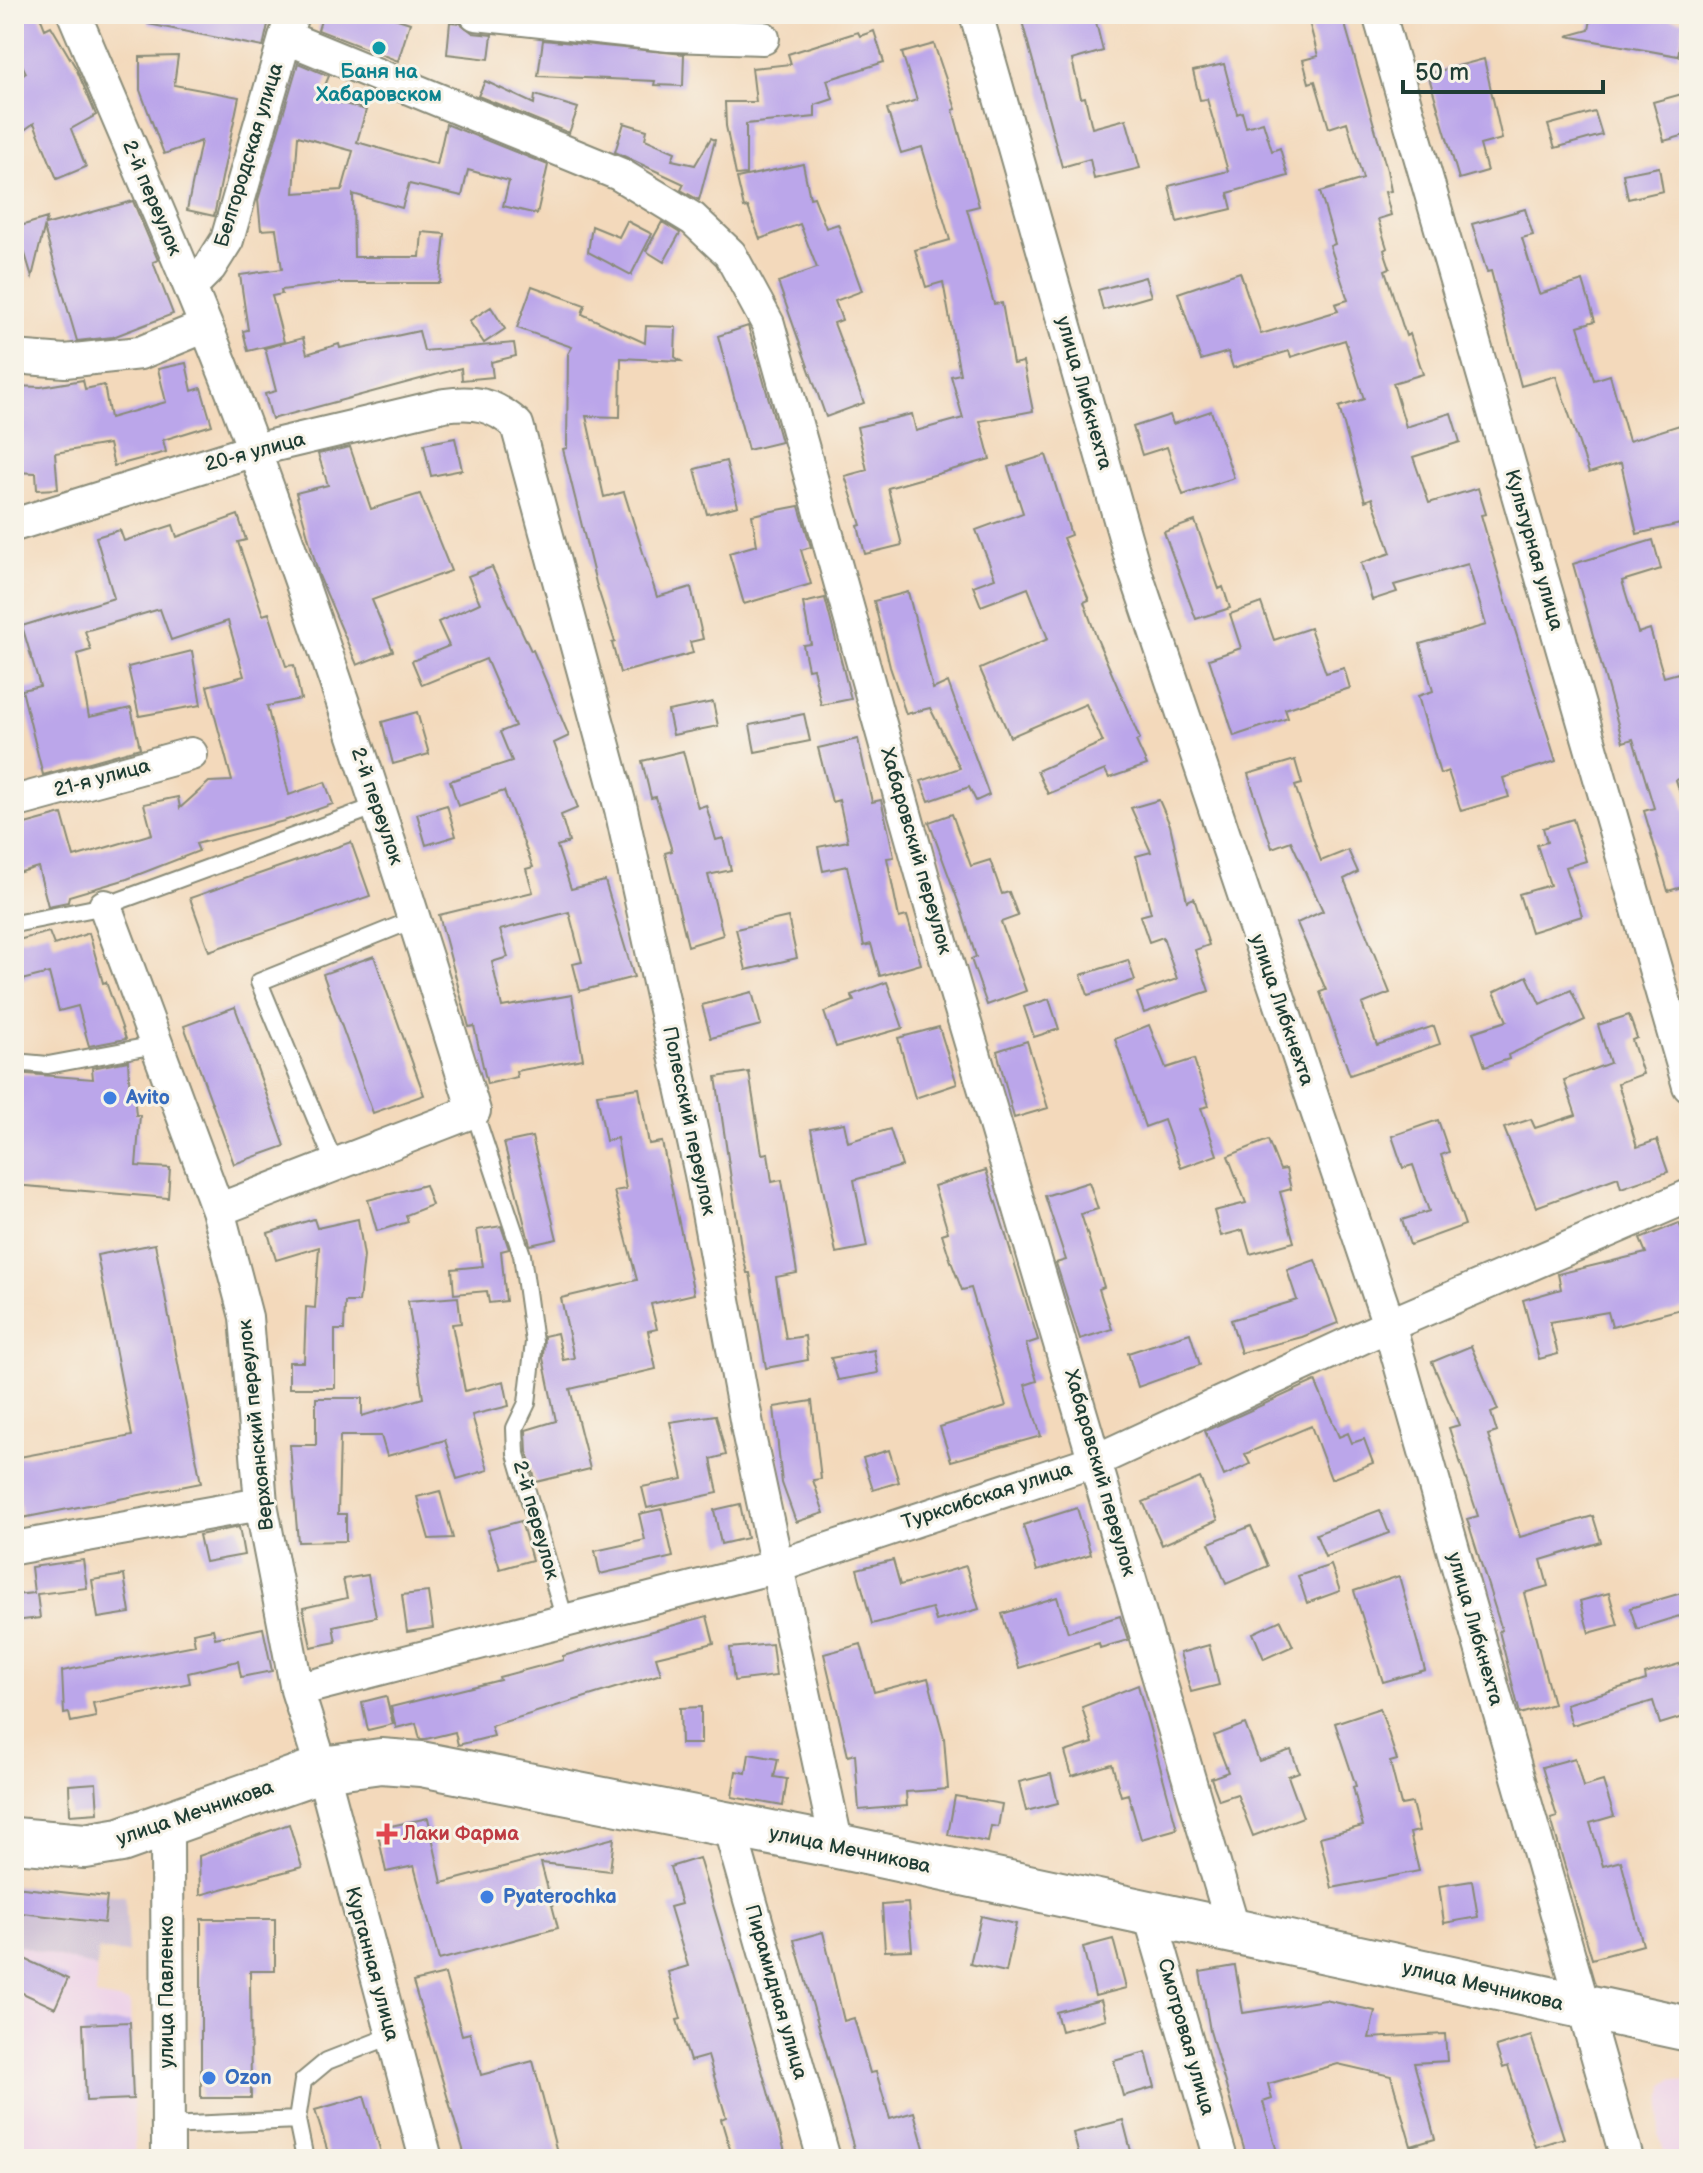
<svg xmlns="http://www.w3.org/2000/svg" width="1703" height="2173" viewBox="0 0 1703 2173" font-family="'Balsamiq Sans',sans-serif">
<rect width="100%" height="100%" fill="#f7f3e8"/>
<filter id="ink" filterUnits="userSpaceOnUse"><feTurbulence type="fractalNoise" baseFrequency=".0125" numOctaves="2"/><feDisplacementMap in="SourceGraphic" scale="16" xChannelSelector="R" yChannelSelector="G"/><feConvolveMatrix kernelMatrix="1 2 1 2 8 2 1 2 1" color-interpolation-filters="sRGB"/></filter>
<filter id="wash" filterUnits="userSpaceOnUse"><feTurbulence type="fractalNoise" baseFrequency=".006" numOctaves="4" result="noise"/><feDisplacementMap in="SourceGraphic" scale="32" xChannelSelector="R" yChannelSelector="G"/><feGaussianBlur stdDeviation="1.8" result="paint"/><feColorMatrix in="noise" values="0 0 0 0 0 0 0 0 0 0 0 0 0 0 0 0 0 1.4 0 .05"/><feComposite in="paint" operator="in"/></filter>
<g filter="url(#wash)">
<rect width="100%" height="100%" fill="#f3d9bb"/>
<path fill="#edd0e8" d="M14 1944 97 1968 96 1996 130 2002 135 2159H14Z
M1672 2079 1689 2082V2159H1666L1659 2135 1664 2085Z"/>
<path fill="#ccbed4" d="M14 1885 125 1896 128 1953 98 1950 97 1968 14 1944Z"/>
<g id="blocks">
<path fill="#bba6ea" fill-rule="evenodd" d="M14 14H39L45 29 51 26 76 68 96 115 71 129 86 167 57 179 34 123 23 131 14 118V82L26 73 14 48Z
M149 14H236L269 20 263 47 148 24Z
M323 14H382L410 23 398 61 318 30Z
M1020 14H1094L1103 51 1072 60 1081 98 1085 97 1092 128 1126 119 1140 168 1094 179 1090 159 1062 167Z
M1307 14H1342L1387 170 1391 191 1385 192 1391 215 1378 219 1387 248 1384 250 1390 268 1385 270 1406 336 1410 334 1423 374 1393 383 1406 427 1451 413 1460 442 1413 457 1429 503 1478 488 1486 514 1481 515 1506 601 1556 761 1503 778 1509 797 1461 811 1448 771 1440 774 1418 696 1433 691 1420 644 1486 625 1468 564 1394 585 1397 592 1372 600 1361 563 1391 553 1372 498 1365 501 1339 407 1364 399 1345 340 1291 357 1289 351 1233 368 1228 352 1201 360 1178 293 1240 272 1261 334 1338 311 1335 304 1348 300 1330 246 1335 244 1320 192 1363 179 1347 122 1329 128 1315 81 1309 83 1303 60 1318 56Z
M1592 14H1640L1684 21 1678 56 1567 36 1589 30Z
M450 22 460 23 473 33 492 35 489 59 447 54Z
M874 31 884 62 827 80 833 99 815 105V117L746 124V174L736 175 726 126 725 102H756L752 68 791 64 788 54 858 32 860 36Z
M543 40 684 54 683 86 654 85 655 81 538 76Z
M934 44 956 109 953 110 979 206 967 209 994 304 1002 303 1013 364 1023 362 1033 411 980 421 990 459 888 488 902 545 865 554 858 526 861 525 845 476 867 470 857 427 912 414 916 431 963 418 951 376 960 374 943 282 926 287 915 250 950 240 922 147 901 153 887 109 917 100 902 53Z
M178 56 174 85 239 97 214 216 187 210 201 141 164 154 140 90V57Z
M1484 59 1502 139 1480 145 1487 171 1459 179 1428 74Z
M298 63 329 76 320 97 366 110 357 142 437 165 446 124 548 165 537 214 503 206 509 181 468 170 462 196 409 184 402 208 353 194 354 257H420L422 232 445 234 440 283H336L281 290 282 294 272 296 284 342 248 351 243 331 248 330 240 275 282 269 276 229 261 230 258 200ZM298 136 353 151 342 190 294 193Z
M1224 64 1237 114 1242 112 1246 127 1263 122 1272 151 1280 148 1288 176 1228 193 1232 209 1177 222 1169 186 1228 171 1207 99 1200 100 1193 71Z
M485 81 534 104 535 95 578 108 569 133 478 96Z
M1689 92V134L1664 141 1653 102Z
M1595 112 1602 135 1555 148 1548 125Z
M624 123 647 130 645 139 675 152 672 160 695 165 711 138 715 140 699 200 681 190 684 184 615 152Z
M803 164 810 198 814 197 826 228 838 224 862 291 835 301 842 320 834 323 864 403 826 417 778 282 817 268 800 224 760 239 748 207 744 208 737 178Z
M1659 167 1663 191 1628 199 1623 174Z
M133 201 158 260 153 262 173 314 113 337 77 341 44 228 32 277 17 227 47 218 45 225Z
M1525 209 1533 235 1522 238 1539 294 1583 281 1595 321 1578 326 1594 380 1610 375 1629 441 1689 422V522L1637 534 1621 463 1589 473 1556 376 1521 386 1491 271 1487 272 1472 224Z
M627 221 652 234 631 275 588 252 592 226 619 237Z
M662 222 680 233 664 262 646 251Z
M1145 277 1151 296 1103 310 1098 290Z
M532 286 585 305 582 314 645 343 646 326 676 327 675 357 681 361 621 358 620 417 586 416 604 497 624 492 657 597 691 587 703 639 690 642 693 653 620 673 612 643 615 642 596 583 563 449 567 448 568 354 572 347 517 328Z
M491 307 505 329 484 343 469 321Z
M748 326 781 442 748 450 718 336Z
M419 331 424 351 514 343 516 356 491 362 493 377 462 380 461 368 272 419 265 394 276 391 265 348 303 338 307 354 339 344 340 348Z
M186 363 192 391 201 388 212 425 163 440 166 452 114 466 109 444 55 453 58 489 37 490 36 473 14 472V386L41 387 83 380 85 389 104 385 110 418 166 402 158 369Z
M1211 411 1234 478 1183 495 1167 447 1142 455 1133 427 1170 415 1173 424Z
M455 438 462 470 431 476 424 444Z
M350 447 371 509 420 494 451 571 372 600 393 651 357 665 319 576 296 493 328 485 318 454Z
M1046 455 1071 535 1063 538 1089 600 1084 602 1097 639 1140 739 1136 741 1147 765 1109 778 1105 770 1048 794 1037 771 1103 742 1086 704 1010 737 980 669 1048 639 1028 588 981 606 973 586 995 578 976 530 1023 513 1008 467Z
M726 461 738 506 707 514 695 469Z
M799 506 811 547 801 550 811 584 744 604 729 553 757 545 752 515Z
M238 515 246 540 238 542 263 615 269 613 286 666 294 665 301 699 267 706 289 795 325 782 333 804 284 821 196 844 199 851 127 879 69 896 68 902 48 906 38 867 14 874V827L62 814 74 857 152 834 144 804 178 797 180 808 209 782 232 781 207 686 244 676 228 621 171 640 160 609 85 631 91 650 77 654 89 717 131 708 140 748 43 775 22 690 40 686 22 626 114 598 96 537 120 530 124 541 173 525 177 537Z
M1195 521 1219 589 1223 587 1230 608 1196 619 1164 532Z
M1653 540 1661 569 1622 581 1638 633 1650 629 1664 677 1678 673 1689 709V776L1676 780 1689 823V885L1668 891 1644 811 1654 808 1633 739 1623 742 1573 564Z
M492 567 531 651 533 650 569 736 554 743 578 808 561 815 569 842 557 846 571 889 605 881 634 977 580 991 573 964 582 962 569 912 500 930 508 957 492 962 502 1007 572 995 583 1059 516 1071 517 1077 487 1084 474 1026 469 1027 439 915 533 892 526 869 533 867 504 791 458 806 450 781 512 761 500 732 515 726 486 659 422 685 412 661 449 646 438 622 480 603 468 576Z
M908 592 933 689 948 682 989 795 976 801 969 787 929 801 921 781 960 768 930 708 906 714 890 667 874 601Z
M825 598 851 699 821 705 813 668 808 669 803 645 811 644 803 603Z
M1261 603 1274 640 1310 628 1326 673 1344 668 1350 688 1285 709 1288 718 1234 736 1209 659 1241 648 1230 614Z
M192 651 201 705 139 716 128 667Z
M713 702 718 726 673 735 668 711Z
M417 712 429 754 393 764 382 722Z
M804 714 810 741 755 752 750 725Z
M858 739 872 802 881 800 889 833 894 857 887 858 899 918 907 916 921 964 880 976 871 944 864 946 847 866 823 871 818 847 848 841 839 800 832 802 818 748Z
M683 751 698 808 706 805 716 840 723 838 731 870 708 875 723 935 688 946 665 853 672 851 656 797 651 798 642 761Z
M1295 760 1302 784 1295 786 1321 861 1348 850 1358 872 1344 879 1390 993 1362 1004 1377 1045 1434 1026 1440 1044 1350 1075 1320 992 1326 990 1297 923 1323 911 1291 841 1272 848 1248 774Z
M1159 800 1170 825 1187 901 1194 898 1209 945 1195 950 1209 991 1144 1013 1137 993 1177 979 1163 937 1149 942 1140 916 1151 913 1136 856 1151 852 1131 808Z
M447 805 456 836 426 845 417 814Z
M952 814 971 866 990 860 1002 894 1009 892 1018 916 1001 922 1026 991 987 1005 971 959 976 957 961 909 929 822Z
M1573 819 1586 861 1566 867 1582 916 1531 932 1519 894 1550 885 1537 845 1547 842 1543 828Z
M351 842 370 896 209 951 190 898Z
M788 917 797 958 746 970 736 929Z
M49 932 54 945 89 933 103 983 106 982 126 1039 89 1046 78 1006 59 1011 49 973 14 982V941Z
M374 956 424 1095 373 1113 323 974Z
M1128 960 1135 980 1088 995 1081 975Z
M1527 976 1540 1004 1571 990 1585 1020 1508 1055 1509 1059 1485 1067 1473 1032 1507 1021 1494 992Z
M887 982 903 1028 836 1047 824 1012 854 1001 851 995Z
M752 992 761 1025 711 1038 702 1005Z
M1049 999 1059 1029 1034 1037 1024 1007Z
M235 1007 285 1146 234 1164 184 1026Z
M1629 1015 1637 1038 1632 1040 1643 1074 1618 1083 1637 1147 1657 1140 1668 1172 1621 1188 1618 1177 1536 1207 1504 1128 1531 1119 1535 1128 1576 1115 1564 1080 1610 1063 1598 1025Z
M1149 1025 1166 1068 1194 1059 1209 1106 1201 1108 1217 1155 1181 1168 1164 1120 1145 1127 1115 1039Z
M939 1027 957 1084 915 1098 898 1038Z
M1027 1041 1048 1108 1014 1118 997 1051Z
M128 1061 130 1094H134L136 1115H140L136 1166 170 1168 168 1198 14 1185V1073L93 1079 92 1068Z
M749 1072 762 1154 768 1153 772 1182 782 1180 797 1273 776 1277 786 1339 805 1336 808 1360 766 1368 750 1273H747L741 1247 716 1077Z
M639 1088 649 1144 662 1142 694 1294 651 1304 657 1329 648 1331 656 1369 570 1389 590 1469 536 1482 527 1452 526 1430 556 1421 543 1358 544 1336 557 1333 563 1360 574 1358 561 1298 637 1280 614 1191 626 1189 617 1138 606 1141 597 1094Z
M1438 1120 1449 1152 1441 1155 1465 1225 1410 1245 1402 1220 1429 1211 1413 1165 1403 1168 1392 1136Z
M844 1123 848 1142 890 1129 902 1166 854 1180 867 1247 836 1253 811 1129Z
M532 1137 557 1239 530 1245 504 1143Z
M1268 1140 1280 1170 1286 1169 1291 1189 1280 1192 1294 1242 1250 1254 1243 1230 1221 1236 1214 1211 1246 1203 1228 1156Z
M986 1170 1038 1340 1026 1344 1037 1381 1025 1385 1041 1436 951 1461 940 1427 1006 1406 971 1288 962 1290 950 1259 942 1234 948 1232 934 1186Z
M1089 1182 1098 1209 1081 1214 1104 1287 1099 1289 1112 1329 1080 1339 1056 1263 1066 1260 1045 1196Z
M425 1185 432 1205 406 1215 408 1222 377 1231 368 1200Z
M314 1219 317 1228 358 1219 364 1256 359 1302H345L344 1330H335V1388H289V1362H304L306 1307 315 1308 319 1247 276 1260 268 1233Z
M1679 1223 1689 1246V1307L1612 1327 1608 1312 1550 1322 1558 1354 1539 1359 1523 1300 1561 1289 1558 1274 1646 1253 1640 1239Z
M501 1226 509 1249 501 1251 506 1301 489 1303 487 1291 454 1294 452 1269 483 1266 477 1230Z
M155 1244 201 1483 22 1518 14 1458 132 1436 97 1255Z
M1315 1260 1338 1323 1302 1337 1241 1353 1231 1320 1297 1300 1287 1270Z
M458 1297 461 1323 452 1324 465 1391 504 1381 509 1406 472 1415 488 1470 457 1479 445 1440 387 1456 381 1436H340L338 1514H346V1541L298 1542 290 1445H316V1398H362V1416L423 1398 408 1301Z
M1190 1333 1200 1365 1138 1387 1128 1353Z
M1471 1346 1498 1410 1491 1413 1497 1432 1488 1435 1520 1537 1593 1516 1601 1542 1541 1560 1548 1586 1524 1593 1553 1704 1520 1714 1499 1631 1502 1630 1467 1519 1478 1516 1449 1428 1459 1425 1432 1362Z
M874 1350 878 1373 838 1380 831 1358Z
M1315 1381 1339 1437 1348 1433 1352 1443 1364 1439 1373 1463 1331 1479 1311 1426 1245 1454 1250 1464 1224 1476 1205 1431Z
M812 1401 821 1479 813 1480 824 1513 796 1522 782 1483 774 1407Z
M716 1415 726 1455 711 1459 718 1493 647 1508 642 1487 683 1479 670 1422Z
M889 1450 899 1482 873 1490 863 1458Z
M1200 1478 1218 1520 1162 1545 1143 1502Z
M440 1491 453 1538 429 1539 417 1497Z
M740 1504 747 1538 721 1544 714 1510Z
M1077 1508 1091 1554 1037 1571 1023 1525Z
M662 1509 673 1557 600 1574 595 1551 645 1540 639 1514Z
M1380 1510 1389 1533 1325 1557 1316 1534Z
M521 1521 532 1560 500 1569 488 1530Z
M1251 1526 1268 1566 1226 1584 1209 1543Z
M239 1527 244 1555 205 1562 199 1535Z
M83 1560 87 1588 37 1594 40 1618 14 1621V1595L34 1593 31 1567Z
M893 1560 900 1585 966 1566 979 1609 936 1621 932 1608 872 1624 857 1569Z
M1331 1565 1340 1591 1307 1603 1298 1576Z
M124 1575 130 1613 98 1618 92 1580Z
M368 1575 376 1617 333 1626 336 1642 311 1647 303 1608 347 1598 343 1579Z
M1399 1576 1425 1670 1383 1682 1354 1591Z
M428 1592 433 1628 407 1632 402 1595Z
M1685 1592 1689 1613 1637 1629 1630 1608Z
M1609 1593 1618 1625 1589 1633 1580 1601Z
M1057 1597 1068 1632 1120 1616 1128 1640 1100 1648 1099 1643 1019 1668 1002 1614Z
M707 1616 714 1643 656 1657 661 1674 491 1726 494 1736 458 1745 455 1732 426 1739H420L416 1723 396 1728 391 1707 500 1680 499 1677 563 1660V1656Z
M1281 1620 1293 1646 1264 1659 1253 1633Z
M263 1628 272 1671 241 1677 238 1661 188 1673 190 1683 93 1703 96 1717 71 1722 69 1713 64 1714 62 1671 195 1645 193 1633 213 1629 215 1638Z
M772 1644 776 1676 734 1681 730 1648Z
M861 1644 874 1692 928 1678 944 1738 948 1789 906 1792 907 1806 859 1810 855 1754 848 1756 824 1654Z
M1209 1645 1219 1685 1191 1692 1180 1653Z
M1689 1661V1696L1684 1698 1689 1715 1660 1724 1653 1701 1572 1725 1566 1704 1646 1680 1645 1674Z
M1138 1685 1177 1829 1141 1839 1128 1794 1121 1796 1112 1764 1072 1776 1065 1752 1093 1743 1082 1707Z
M386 1696 393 1724 368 1730 362 1702Z
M701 1707V1744H681L680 1708Z
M1380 1708 1397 1760 1390 1762 1401 1805 1412 1803 1419 1831 1410 1833 1419 1871 1332 1888 1320 1837 1363 1826 1353 1787 1356 1786 1335 1723Z
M1245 1724 1259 1761 1291 1750 1299 1772 1288 1776 1303 1817 1253 1836 1237 1794 1219 1800 1211 1778 1228 1772 1214 1736Z
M749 1754 778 1759 774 1777 787 1779 783 1806 732 1797 736 1771 746 1773Z
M1575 1758 1583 1787 1603 1781 1614 1816 1590 1823 1603 1866 1621 1861 1643 1945 1592 1959 1551 1819 1557 1817 1542 1767Z
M1051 1774 1058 1803 1026 1811 1019 1782Z
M96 1783 98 1813 70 1815 69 1785Z
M955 1796 1002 1804 998 1827 991 1826 988 1842 948 1835Z
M428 1818 442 1883 614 1838 610 1871 541 1863 558 1928 439 1960 414 1866 386 1872 377 1829Z
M289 1824 302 1867 200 1895 199 1856Z
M699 1858 754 2042 787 2159H733L721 2119 726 2117 708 2056 690 2061 677 2020 681 2019 668 1972 688 1966 670 1907 681 1904 670 1867Z
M1472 1881 1478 1917 1444 1923 1439 1886Z
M14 1887 107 1897 104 1923 14 1912Z
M908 1903 912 1950 885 1951 882 1905Z
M981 1916 1016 1924 1006 1972 970 1964Z
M201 1919H275V1971H250L251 2098H201Z
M823 1932 844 2021 854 2018 870 2073 876 2072 890 2119 914 2112 927 2159H857L794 1940Z
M1113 1939 1126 1988 1095 1996 1083 1947Z
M14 1954 68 1979 55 2008 14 1989Z
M1235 1966 1243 2013 1325 2000 1375 2011 1369 2038 1445 2034 1447 2061 1414 2063 1435 2139 1411 2146 1391 2076 1338 2064 1268 2084 1272 2099 1263 2102 1279 2159H1247L1210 2031 1200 1972Z
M445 1974 462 2035 470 2033 481 2075 533 2061 558 2156 546 2159H466L413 1982Z
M1101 2000 1106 2019 1061 2031 1056 2012Z
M130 2022 133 2099 86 2101 83 2024Z
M1531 2036 1564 2138 1535 2147 1508 2066 1503 2068 1496 2047Z
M1146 2052 1155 2087 1123 2096 1114 2061Z
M364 2096 383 2159H330L315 2110Z
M1123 2120 1133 2159H1080L1073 2133Z"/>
</g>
</g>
<g filter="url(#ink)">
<use href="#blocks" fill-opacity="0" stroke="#898b78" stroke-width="2"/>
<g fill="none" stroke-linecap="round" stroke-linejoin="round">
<defs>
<path id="lane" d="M14 924 105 906 377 806
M14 1062 48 1065 156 1045
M474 1111 522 1255 534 1342 527 1403 515 1428 516 1454 565 1620
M335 1165 259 982 415 919
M167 2126 297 2120
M305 2159 297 2120 303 2081 327 2061 391 2036"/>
<path id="street" d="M74 14C135 159 200 303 254 450 334 668 406 889 474 1111L218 1210
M476 14 669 35 763 38
M976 14 1133 565 1389 1325 1627 2159
M1379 14 1689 1086
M285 37 619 174 693 219 730 254 768 324 941 942 1234 1931
M190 287 210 267 227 240 292 14
M14 357 65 361 140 353 206 326
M14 525 254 450 444 405C475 401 493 404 517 425L621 809 701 1174 749 1436 837 1846
M14 802 191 754
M105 906 218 1210 246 1317 261 1504 297 1690 322 1769 426 2159
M14 1548 261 1504
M297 1690 778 1566 1097 1460 1389 1325 1689 1196
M167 1824 168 2159
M729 1826 824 2159
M1150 1915 1221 2159"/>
<path id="secondary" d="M14 1840 85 1846 121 1840 322 1769 381 1761 421 1764 837 1846 1689 2029"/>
</defs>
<use href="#lane" stroke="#898b78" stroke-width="20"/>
<use href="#street" stroke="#898b78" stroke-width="36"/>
<use href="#secondary" stroke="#898b78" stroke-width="48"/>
<use href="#lane" stroke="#fff" stroke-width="16"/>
<use href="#street" stroke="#fff" stroke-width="32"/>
<use href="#secondary" stroke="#fff" stroke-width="44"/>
</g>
</g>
<circle fill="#0f9aa8" stroke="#f7f3e8" stroke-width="3" cx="379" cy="48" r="8"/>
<g fill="#3f7fe0" stroke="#f7f3e8" stroke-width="3">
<circle cx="110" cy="1098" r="8"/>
<circle cx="487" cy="1897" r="8"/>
<circle cx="209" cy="2078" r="8"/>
</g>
<path fill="#e0444e" stroke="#f7f3e8" stroke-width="3" d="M383 1822h8v8h8v8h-8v8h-8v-8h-8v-8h8z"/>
<g text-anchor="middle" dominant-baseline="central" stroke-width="6" stroke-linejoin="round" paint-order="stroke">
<g font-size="20" font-weight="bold" fill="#0d838f" stroke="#f7f3e8">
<text x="379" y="72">Баня на<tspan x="379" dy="23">Хабаровском</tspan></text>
</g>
<g font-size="20" fill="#1f3d34" stroke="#f7f3e8">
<text transform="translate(249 155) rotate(-73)">Белгородская улица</text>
<text transform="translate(152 198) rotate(67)">2-й переулок</text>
<text transform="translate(1084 393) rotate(74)">улица Либкнехта</text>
<text transform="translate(255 452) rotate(-15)">20-я улица</text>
<text transform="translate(1534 550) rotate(74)">Культурная улица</text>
<text transform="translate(102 778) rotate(-15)">21-я улица</text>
<text transform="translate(377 806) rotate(71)">2-й переулок</text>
<text transform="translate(916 851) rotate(74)">Хабаровский переулок</text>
<text transform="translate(1282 1010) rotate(71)">улица Либкнехта</text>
<text transform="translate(689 1121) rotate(78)">Полесский переулок</text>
<text transform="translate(256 1425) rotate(-96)">Верхоянский переулок</text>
<text transform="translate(1100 1473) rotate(74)">Хабаровский переулок</text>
<text transform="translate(987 1496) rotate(-18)">Турксибская улица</text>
<text transform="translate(536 1520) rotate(74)">2-й переулок</text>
<text transform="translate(1475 1629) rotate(74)">улица Либкнехта</text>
<text transform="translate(195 1813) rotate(-19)">улица Мечникова</text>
<text transform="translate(850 1850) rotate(12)">улица Мечникова</text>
<text transform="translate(372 1964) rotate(75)">Курганная улица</text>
<text transform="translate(1483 1986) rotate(13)">улица Мечникова</text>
<text transform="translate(167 1992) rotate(-90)">улица Павленко</text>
<text transform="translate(776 1992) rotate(74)">Пирамидная улица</text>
<text transform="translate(1186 2037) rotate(74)">Смотровая улица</text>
</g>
<g font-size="20" font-weight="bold" fill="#366cbe" stroke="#f7f3e8" text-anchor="start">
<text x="126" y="1098">Avito</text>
<text x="503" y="1897">Pyaterochka</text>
<text x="225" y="2078">Ozon</text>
</g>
<g font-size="20" font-weight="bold" fill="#be3a42" stroke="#f7f3e8" text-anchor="start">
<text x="403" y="1834">Лаки Фарма</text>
</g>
</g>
<rect width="1703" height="2173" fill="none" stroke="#f7f3e8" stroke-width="48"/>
<path d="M1403 80v12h200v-12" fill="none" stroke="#1f3d34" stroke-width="4"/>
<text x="1415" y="80" font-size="24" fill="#1f3d34" stroke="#f7f3e8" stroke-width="6" paint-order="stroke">50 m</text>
</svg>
